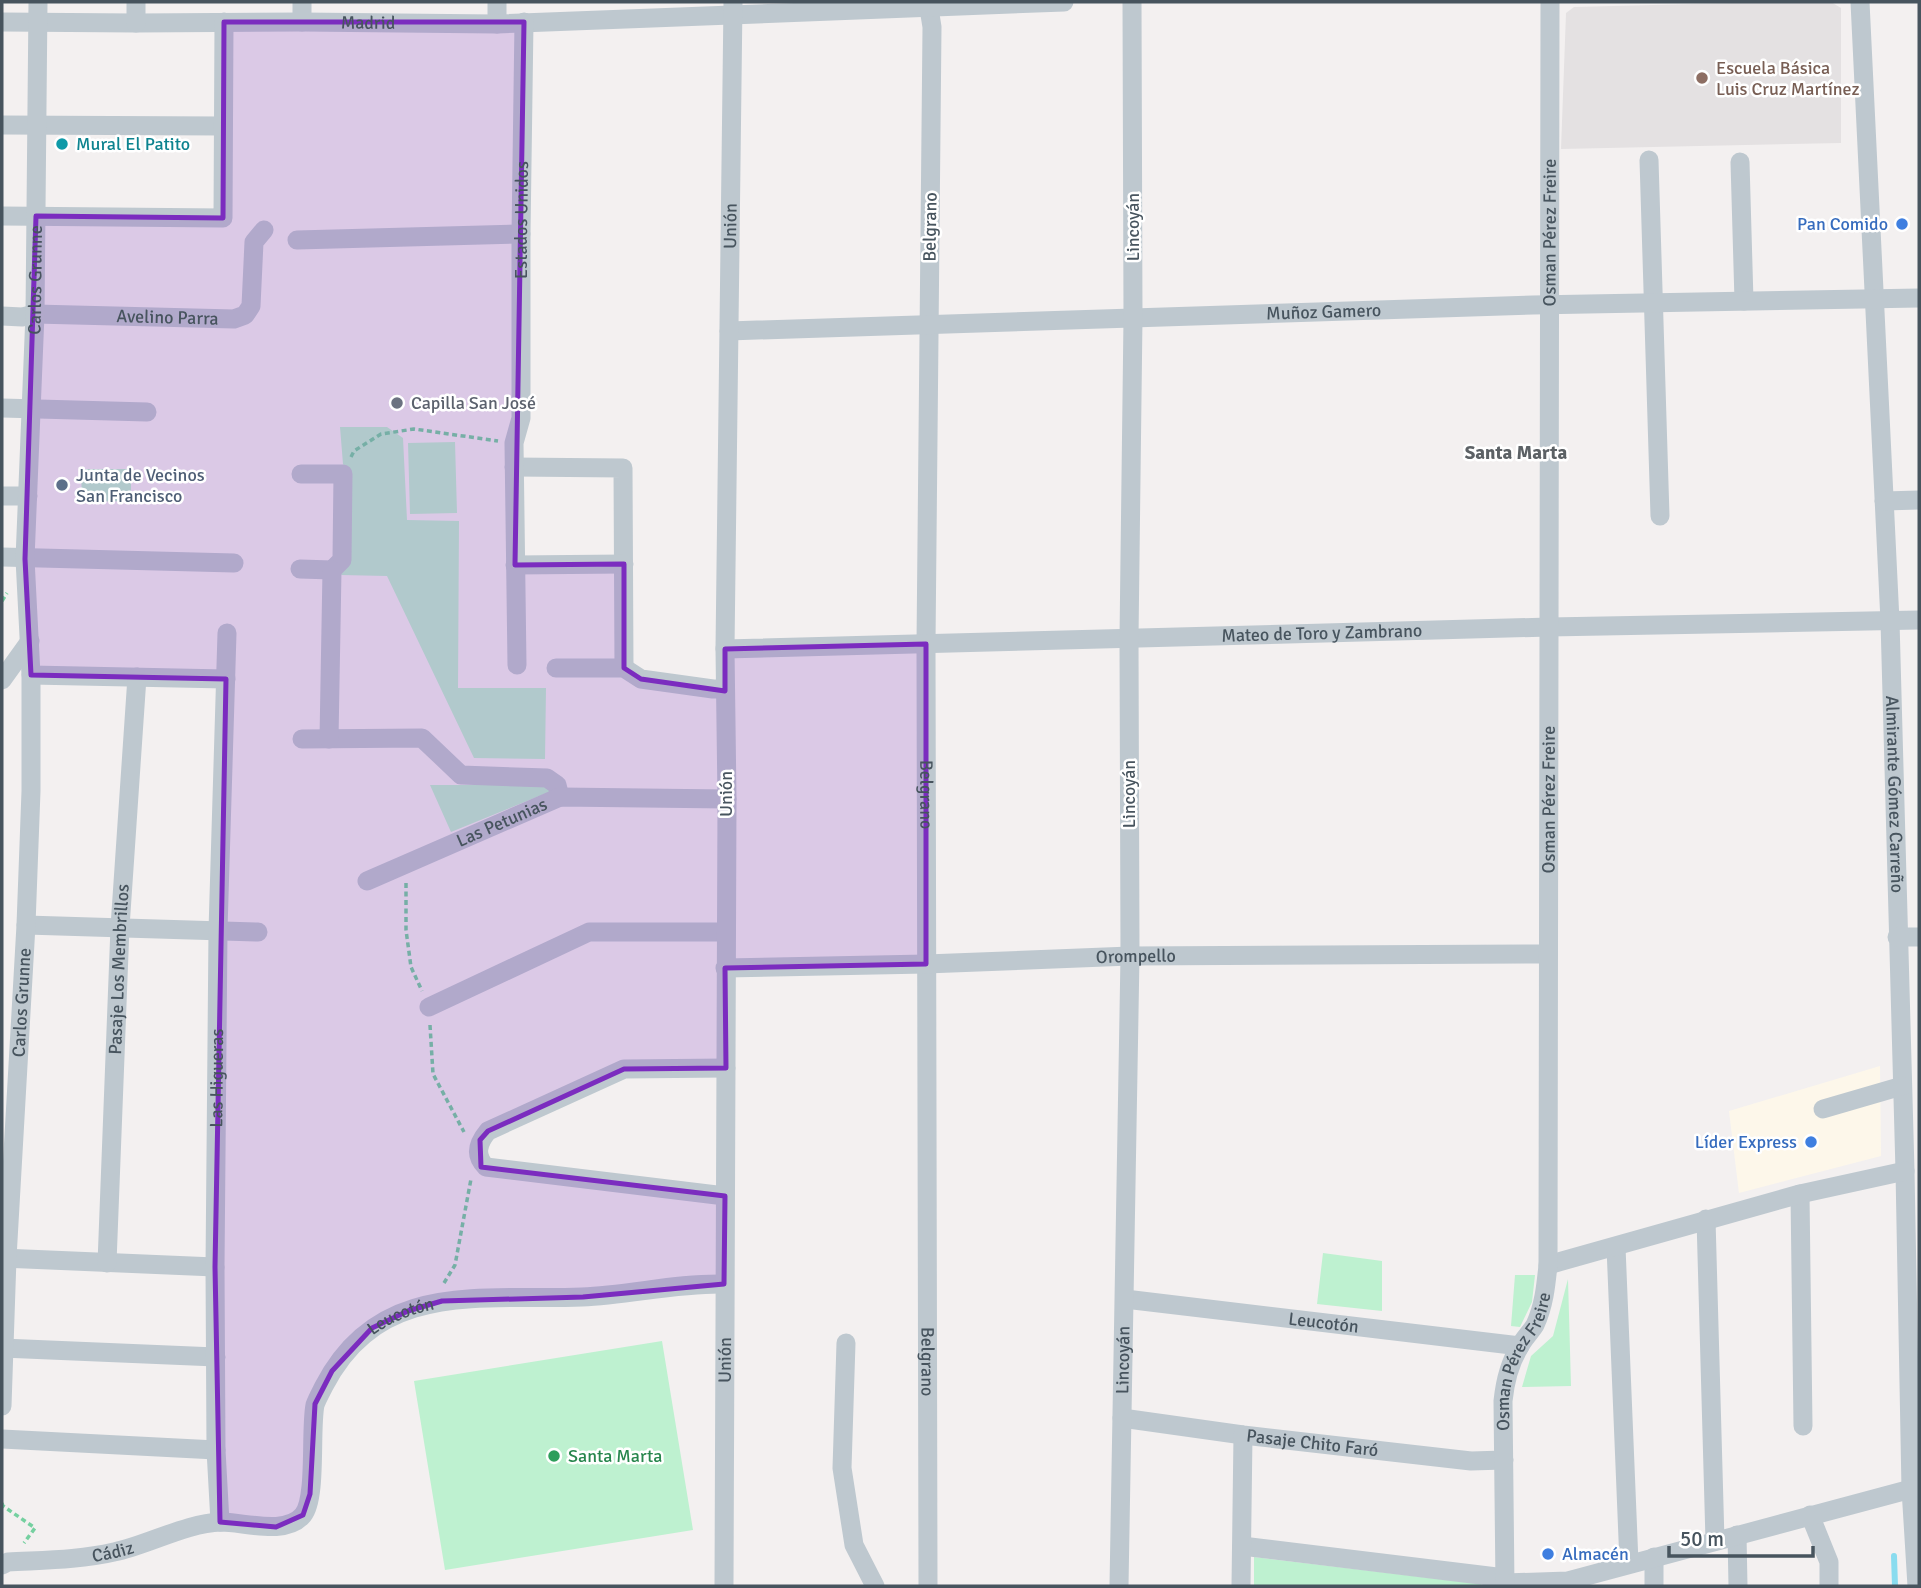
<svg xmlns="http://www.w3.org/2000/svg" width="1921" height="1588" viewBox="0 0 1921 1588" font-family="Signika,sans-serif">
<rect width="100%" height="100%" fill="#f3f0f0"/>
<path fill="#fdf7ea" d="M1880 1066 1881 1156 1739 1193 1729 1111Z"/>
<path fill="#e4e1e2" d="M1772 2H1831L1841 8V143L1561 149 1566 13 1574 7Z"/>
<path fill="#bef1d0" d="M340 427H387L403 438 407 520 459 521 458 688H546L545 759 474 758 387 576 341 575 349 558 350 476 343 464Z
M455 442 457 513 410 514 408 443Z
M81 469H131V501L82 502Z
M430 785H549V792L451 832Z
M1323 1253 1382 1261V1311L1317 1304Z
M1515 1275H1535L1532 1302 1520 1327 1511 1326Z
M1568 1279 1571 1386 1522 1387 1531 1356 1553 1336Z
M662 1341 693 1530 445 1570 414 1381Z
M1254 1557 1481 1584V1586H1254Z"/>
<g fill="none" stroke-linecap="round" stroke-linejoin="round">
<path stroke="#8adcef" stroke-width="6" d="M1894 1556 1895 1586"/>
<path stroke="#75d0a0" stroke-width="3.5" stroke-dasharray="5 3.5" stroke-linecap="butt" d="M351 457 354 451 381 434 414 429 498 441
M2 601 7 593
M406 883V930L411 967 422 991
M430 1025 433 1074 464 1132
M444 1283 455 1265 471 1179
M2 1503 3 1506 35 1528 24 1543"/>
<g stroke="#bec8cf" stroke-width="19">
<path d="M497 2V24"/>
<path id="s1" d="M928 2 932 27 926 644 928 1586"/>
<path id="s2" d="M1860 2 1890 621 1905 1171 1911 1489 1917 1586"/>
<path id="s3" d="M2 22 136 23 302 22 497 24 1064 2"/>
<path d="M302 22V2"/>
<path d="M136 23V2"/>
<path d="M2 125 222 126"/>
<path d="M1649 160 1660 516"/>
<path d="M1740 162 1744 301"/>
<path d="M2 216 223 218 224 22"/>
<path d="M297 240 521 234"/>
<path id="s4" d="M2 316 22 317 35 314 234 319 245 315 251 306 254 242 264 230"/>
<path id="s5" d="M729 331 1533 305 1919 298"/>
<path d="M2 408 147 412"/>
<path d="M514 467 623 468 624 668"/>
<path d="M2 496H28"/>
<path d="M1884 501 1919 500"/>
<path d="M2 557 234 563"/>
<path d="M515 565 624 564"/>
<path d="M300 569 332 570 342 560 343 474H301"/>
<path id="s6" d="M725 649 1549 627 1919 620"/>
<path id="s7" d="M517 665 514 443 521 418V234L524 22"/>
<path d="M556 668H624L641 679 713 689H725"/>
<path d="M31 675 226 679"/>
<path d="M2 680 30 641"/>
<path d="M302 739 422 738 461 775 547 778 557 785 560 797"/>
<path d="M329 739 332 570"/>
<path id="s8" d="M367 881 560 797 727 799"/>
<path d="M26 925 258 932"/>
<path d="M1897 937H1919"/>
<path id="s9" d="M725 968 926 964 1130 956 1548 954"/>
<path d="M429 1007 589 932H726"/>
<path d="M1823 1109 1902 1086"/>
<path d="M1800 1194 1803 1426"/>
<path d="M725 1196 486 1167C474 1155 478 1143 488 1131L624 1069 726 1068"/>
<path d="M1706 1219 1715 1541"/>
<path d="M1616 1247 1629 1563"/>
<path d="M2 1258 215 1267"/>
<path id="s10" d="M107 1263 120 927 137 677"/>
<path d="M1548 1265 1800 1194 1905 1171"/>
<path id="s11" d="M1125 1299 1520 1346"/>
<path d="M846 1343 842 1468 854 1545 875 1586"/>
<path d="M2 1348 216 1357"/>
<path id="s12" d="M2 1406 7 1258 26 925 31 791V675L25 559 35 314 38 2"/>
<path id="s13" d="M1122 1418 1243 1435 1471 1461 1504 1460"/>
<path d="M2 1439 216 1450"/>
<path d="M1810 1515 1829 1562V1586"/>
<path id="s14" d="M220 1522 216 1450 215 1267 218 930 227 633"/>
<path d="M1737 1535 1738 1586"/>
<path d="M1242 1546 1505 1578"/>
<path d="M1654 1557V1586"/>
<path id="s15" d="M2 1565 8 1562C43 1560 80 1560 114 1552 148 1545 186 1523 221 1522 244 1522 286 1536 303 1515 317 1498 310 1430 315 1405 317 1399 321 1392 324 1386 379 1279 483 1301 582 1297 630 1295 676 1283 724 1284"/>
<path d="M1505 1583 1568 1581 1911 1489"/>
<path id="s16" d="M724 1586 727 799 725 649 733 2"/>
<path id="s17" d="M1119 1586 1130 956 1129 638 1133 318 1132 2"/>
<path d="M1241 1586 1243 1435"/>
<path id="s18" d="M1505 1586 1503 1401C1505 1382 1509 1364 1519 1348 1523 1339 1530 1333 1535 1325 1544 1306 1546 1285 1548 1265L1550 2"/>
</g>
</g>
<path fill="#7b2cbf" fill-opacity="0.2" stroke="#7b2cbf" stroke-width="5" stroke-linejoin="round" d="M224 22H524L515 565 624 564V668L641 679 725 691V649L926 644V964L725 968 726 1068 624 1069 488 1131 480 1140 481 1167 725 1196 724 1284 583 1297 442 1301 408 1311 372 1328 332 1371 315 1404 310 1494 303 1515 276 1527 220 1522 215 1267 226 679 31 675 25 559 36 216 223 218Z"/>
<circle fill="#8d6e63" stroke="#fff" stroke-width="2.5" cx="1702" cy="78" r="7"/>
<circle fill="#0f9aa8" stroke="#fff" stroke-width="2.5" cx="62" cy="144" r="7"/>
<g fill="#3f7fe0" stroke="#fff" stroke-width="2.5">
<circle cx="1902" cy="224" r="7"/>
<circle cx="1811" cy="1142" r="7"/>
<circle cx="1548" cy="1554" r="7"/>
</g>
<circle fill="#6b7280" stroke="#fff" stroke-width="2.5" cx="397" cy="403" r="7"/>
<circle fill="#5c6f8a" stroke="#fff" stroke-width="2.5" cx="62" cy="485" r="7"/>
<circle fill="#2e9e5b" stroke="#fff" stroke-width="2.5" cx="554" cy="1456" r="7"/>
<g text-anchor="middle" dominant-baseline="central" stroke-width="5" stroke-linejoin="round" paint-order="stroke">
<g font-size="18" fill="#47545e" stroke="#fff">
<text stroke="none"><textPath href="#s3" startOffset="366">Madrid</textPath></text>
<text stroke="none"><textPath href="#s7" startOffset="446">Estados Unidos</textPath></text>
<text stroke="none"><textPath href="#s16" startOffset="1360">Unión</textPath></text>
<text transform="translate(930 227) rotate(-89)">Belgrano</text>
<text transform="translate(1133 227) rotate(-90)">Lincoyán</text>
<text stroke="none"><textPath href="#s18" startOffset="1363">Osman Pérez Freire</textPath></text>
<text stroke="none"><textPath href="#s12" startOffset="1127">Carlos Grunne</textPath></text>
<text stroke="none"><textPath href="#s5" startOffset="595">Muñoz Gamero</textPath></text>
<text stroke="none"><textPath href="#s4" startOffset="166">Avelino Parra</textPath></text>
<text stroke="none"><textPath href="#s6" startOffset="597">Mateo de Toro y Zambrano</textPath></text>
<text transform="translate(726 794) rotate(-90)">Unión</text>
<text stroke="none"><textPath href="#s1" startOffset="793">Belgrano</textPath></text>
<text transform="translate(1129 794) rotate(-90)">Lincoyán</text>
<text stroke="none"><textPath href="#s2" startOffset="793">Almirante Gómez Carreño</textPath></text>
<text stroke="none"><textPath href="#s18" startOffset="796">Osman Pérez Freire</textPath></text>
<text stroke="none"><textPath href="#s8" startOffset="147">Las Petunias</textPath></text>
<text stroke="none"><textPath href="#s9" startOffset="411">Orompello</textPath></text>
<text stroke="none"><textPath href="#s10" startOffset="294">Pasaje Los Membrillos</textPath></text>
<text stroke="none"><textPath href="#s12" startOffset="404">Carlos Grunne</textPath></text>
<text stroke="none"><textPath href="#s14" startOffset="444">Las Higueras</textPath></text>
<text stroke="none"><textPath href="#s15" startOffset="550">Leucotón</textPath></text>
<text stroke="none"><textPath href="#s11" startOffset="200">Leucotón</textPath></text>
<text stroke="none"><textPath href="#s16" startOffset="226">Unión</textPath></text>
<text stroke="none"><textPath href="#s1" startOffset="1360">Belgrano</textPath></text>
<text stroke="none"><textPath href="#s17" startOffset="226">Lincoyán</textPath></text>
<text stroke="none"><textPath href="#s18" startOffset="229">Osman Pérez Freire</textPath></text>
<text stroke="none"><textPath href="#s13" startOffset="192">Pasaje Chito Faró</textPath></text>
<text stroke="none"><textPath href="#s15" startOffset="112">Cádiz</textPath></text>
</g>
<g font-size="18" fill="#785e54" stroke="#fff" text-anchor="start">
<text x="1716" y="68">Escuela Básica<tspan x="1716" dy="21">Luis Cruz Martínez</tspan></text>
</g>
<g font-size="18" fill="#0d838f" stroke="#fff" text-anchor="start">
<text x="76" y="144">Mural El Patito</text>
</g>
<g font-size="18" fill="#366cbe" stroke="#fff" text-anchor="end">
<text x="1888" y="224">Pan Comido</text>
<text x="1797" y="1142">Líder Express</text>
<text x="1562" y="1554" text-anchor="start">Almacén</text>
</g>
<g font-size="18" fill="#5b616d" stroke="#fff" text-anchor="start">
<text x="411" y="403">Capilla San José</text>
</g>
<g font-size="18" fill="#4e5e75" stroke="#fff" text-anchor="start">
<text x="76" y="475">Junta de Vecinos<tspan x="76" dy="21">San Francisco</tspan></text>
</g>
<g font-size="18" fill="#27864d" stroke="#fff" text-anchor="start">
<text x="568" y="1456">Santa Marta</text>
</g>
<g font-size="19" font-weight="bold" fill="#5c6165" stroke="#fff">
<text x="1516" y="453">Santa Marta</text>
</g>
</g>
<rect width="1921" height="1588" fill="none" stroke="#47545e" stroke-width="7"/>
<path d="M1669 1546v10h144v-10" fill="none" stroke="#47545e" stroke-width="3.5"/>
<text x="1680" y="1546" font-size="21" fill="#47545e" stroke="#ffffff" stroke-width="5" paint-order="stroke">50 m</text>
</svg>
